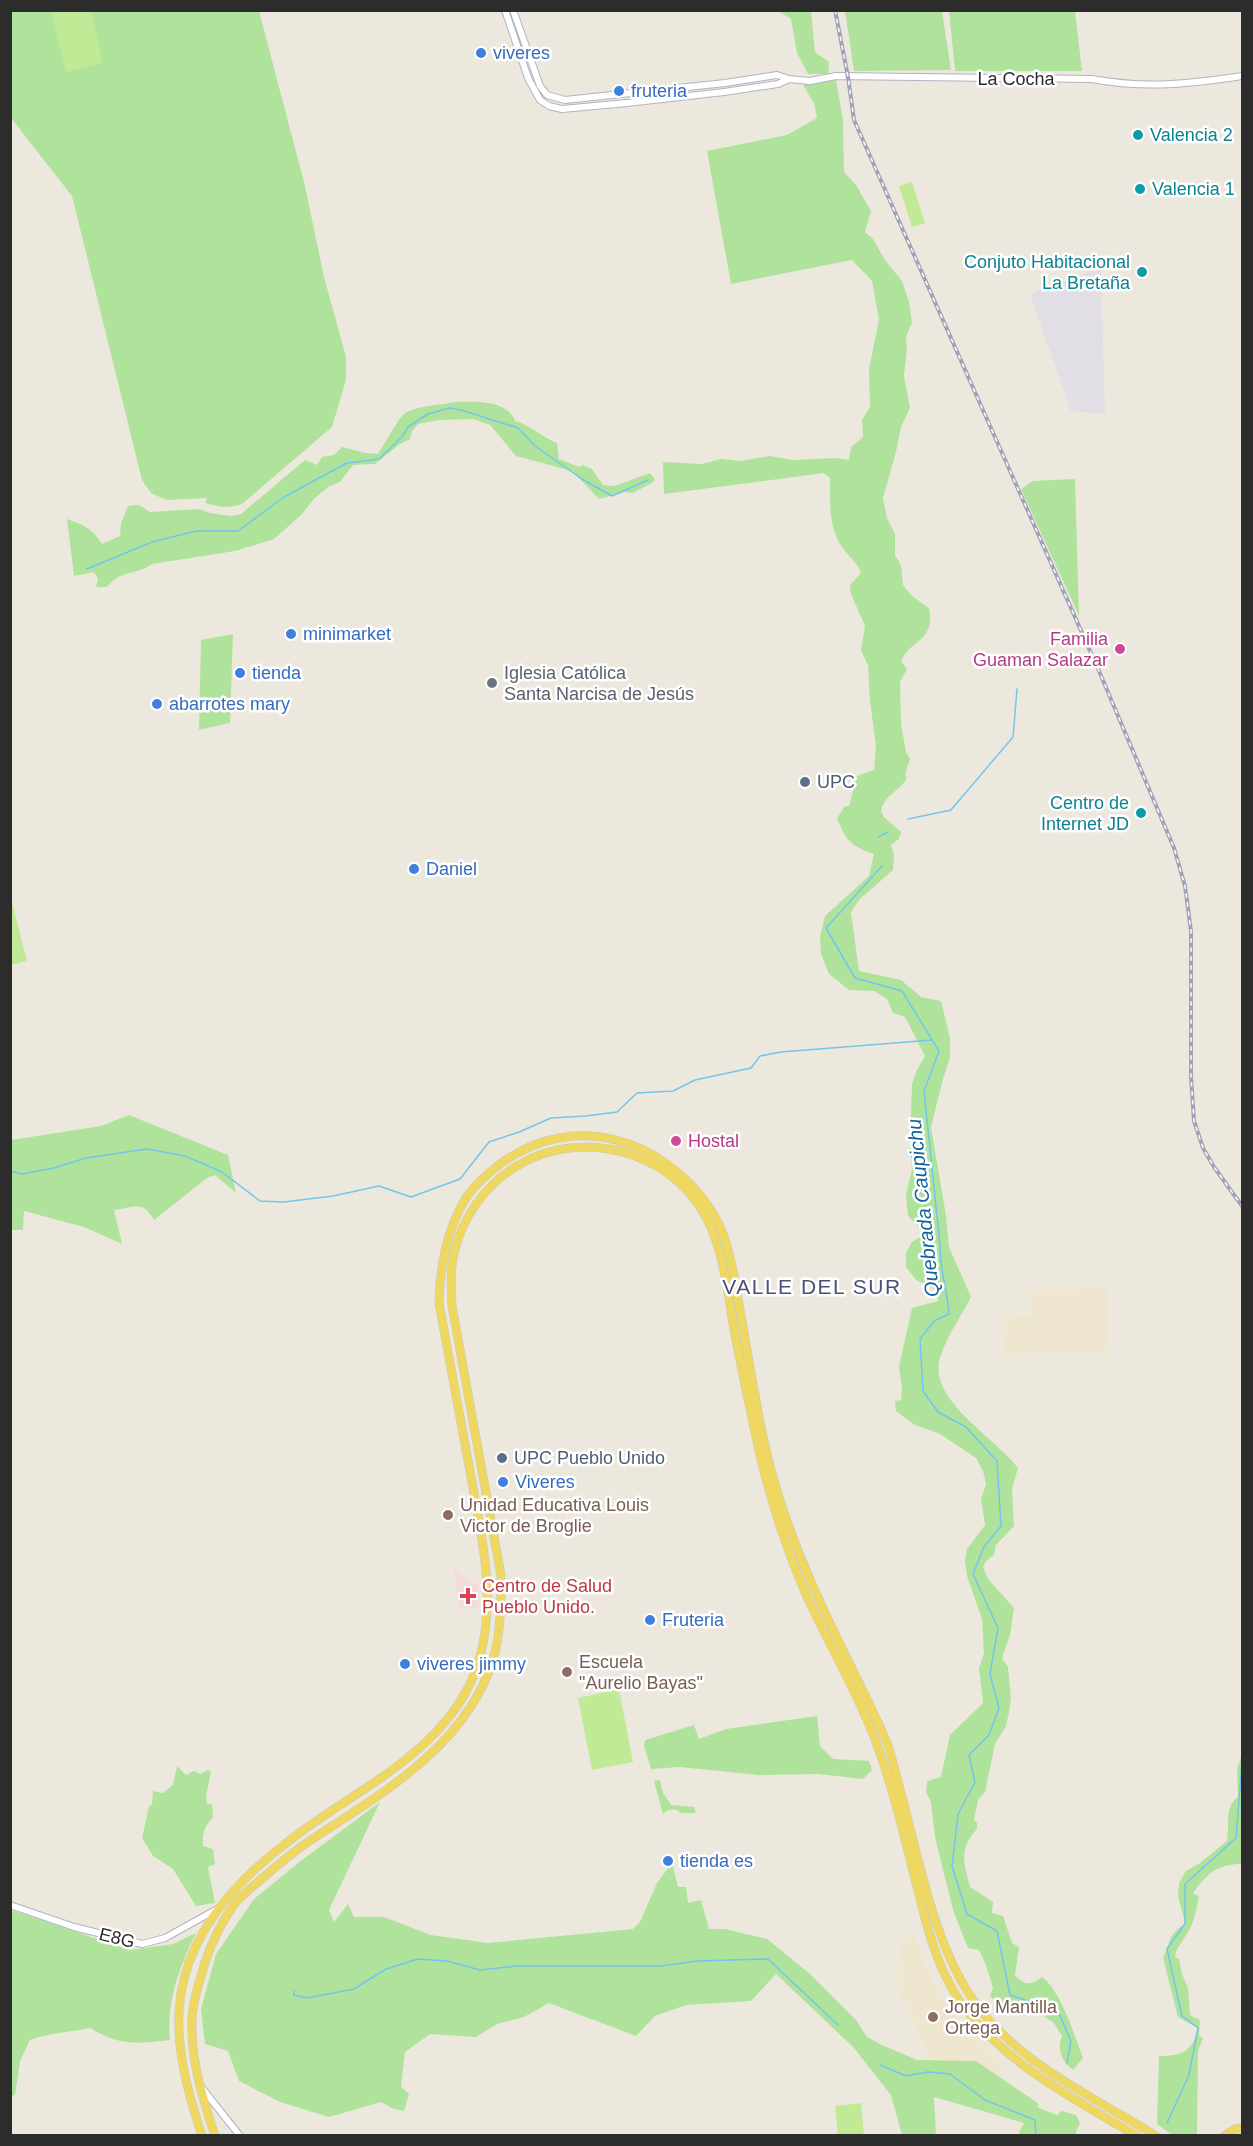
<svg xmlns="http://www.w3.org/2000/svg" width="1253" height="2146" viewBox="0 0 1253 2146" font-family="Arial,sans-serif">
<rect width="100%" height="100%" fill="#ede8de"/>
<path fill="#e1dee6" d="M1101 267 1105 414 1071 411 1030 294Z"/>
<path fill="#eee6ce" d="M1107 1288 1109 1351 1003 1355 1002 1317 1032 1316V1290Z
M915 1935 928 1972 947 2007 963 2027 1004 2067 993 2086 932 2066 905 2001 900 2002 897 1988 900 1940Z"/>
<path fill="#f3dcdc" d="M454 1567 462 1576 479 1585V1607L459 1610Z"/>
<path fill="#afe39b" d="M10 11H259L305 186 324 277 346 357V380L332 427 242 504C228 509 219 507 205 503L207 498 166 500 151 493 142 480 72 196 11 118Z
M778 11H811L815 52 829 62 828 74H808L797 53 791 19Z
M845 11H942L951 70 854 71Z
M949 11H1075L1082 71H955Z
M836 79 843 120 844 172 856 185 871 211 865 232 873 239 885 260 902 281 909 302 912 323 906 336 907 349 904 376 910 408 901 427 896 452 883 498 887 518 895 534V555L901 565 903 585 912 596 929 608C936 641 911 639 901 661L907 669 900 682 901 724 906 752 910 759 905 774 907 778C900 791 884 795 881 811L884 817 901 832 899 839 891 845 894 855 893 870 860 899 851 912 859 971 901 980 921 997 941 1001 950 1038V1057L943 1079 931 1127 946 1216 949 1247 971 1297C961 1316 948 1335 941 1355 924 1398 996 1438 1018 1468L1012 1489 1014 1526 996 1545 994 1555 986 1561 983 1567 988 1579 1014 1608 1010 1635 1002 1658 1008 1667 1011 1698 1009 1712 1006 1726 995 1744 985 1792 978 1800 974 1820 977 1823V1829C958 1850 964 1862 970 1887L993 1902 992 1913 1003 1916 1012 1943 1019 1947 1015 1975C1024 1986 1032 1985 1042 1977 1062 1992 1074 2035 1083 2058L1073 2070C1061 2061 1057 2049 1062 2036L1054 2023 1037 2012 1023 2016 1007 2011 990 1996 993 1988 986 1965 979 1950 968 1948 954 1913 943 1870 935 1837 931 1802 926 1792 927 1781 941 1777 950 1735 983 1703 979 1668 984 1653 982 1619 967 1576 965 1560 967 1549 985 1525 981 1499 986 1484 983 1471 976 1458 940 1434 915 1425 896 1411 895 1401 901 1400 902 1388 899 1367 912 1308 938 1301V1291L916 1280 906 1267V1253L912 1242 925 1234 908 1216 906 1195 912 1169 910 1147 912 1084 917 1070 925 1056 905 1017 893 1013 887 999 874 991 849 990 829 974 821 954 820 937 825 916 869 876 874 854C851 846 846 841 837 818L845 806H849L857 776 874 770 876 746 870 701 868 665 861 650 865 626 851 594 850 585 861 573C857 562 848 556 842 547 828 526 830 501 830 478L824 473 664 494 663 462 702 464 721 459 740 461 770 456 792 460 836 458 849 460 851 447 863 437 862 420 870 407 869 369 879 320 872 281 852 260 731 284 707 151 787 135 817 118 814 103 803 85Z
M455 402C475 402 507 399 515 421 531 425 541 437 557 443L559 459 579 467 583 465 592 469 603 485 615 486 650 473 655 479 652 483 633 493 625 492 599 499 572 471 516 456 490 425 473 419 439 420 418 424 412 431 410 439 400 444 375 464 353 465 340 482 328 487 315 498 301 515 274 539 235 551 152 564C136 576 121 569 107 587H96L98 579 94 572 74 576 67 519C84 525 93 529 102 544L120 536 121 523 128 506 139 505 150 512 199 509 210 513 230 516 241 514 305 460 317 465 322 457 334 455 342 447 366 453 378 454C383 447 400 416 404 414 414 406 442 405 455 402Z
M1075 479 1079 616 1021 489 1033 481Z
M233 634 230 723 199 730 201 640Z
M129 1115 228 1155 236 1193 215 1175 207 1178 154 1220C141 1198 132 1209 114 1210L122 1244 84 1227 24 1211 23 1230H11V1140L101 1126Z
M817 1716 820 1746 833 1759 869 1761 872 1770 863 1779 818 1774 758 1775 680 1767 651 1769 644 1746 645 1740 694 1725 699 1739 726 1729Z
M1242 1754V1864C1217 1864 1208 1873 1193 1893L1199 1896C1196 1909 1195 1920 1188 1932 1183 1942 1176 1946 1175 1957L1179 1959 1182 1974 1188 1988 1190 2015 1200 2020 1199 2036 1203 2038 1198 2051 1197 2135H1172L1157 2124 1159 2056C1182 2056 1193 2051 1198 2028L1178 2017 1163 1958C1172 1939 1166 1938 1185 1923L1178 1896 1179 1883 1186 1871 1200 1863 1227 1841C1230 1825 1224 1806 1238 1797L1237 1769Z
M177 1766 186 1775 194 1771 200 1774 207 1770 211 1771 206 1797 207 1804H212L213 1817C204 1827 202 1833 203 1846L213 1849 215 1864 208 1867 215 1903 196 1906 173 1869 153 1856 142 1838 149 1806 152 1805 153 1791 163 1793 173 1785Z
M660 1780 663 1793 671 1805 694 1807 696 1813H680L678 1810C672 1809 668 1809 663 1814L654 1781Z
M380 1802 329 1910 334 1922 348 1904 354 1917H384L431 1935 488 1943 633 1929 640 1922 657 1883 672 1863 678 1887H686L688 1903 701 1900 709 1929H725L767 1939 810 1974 856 2020 867 2037 882 2045 917 2060 976 2061 1039 2104 1037 2107 1057 2115 1062 2111 1076 2115 1080 2123 1075 2135H1020L1019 2132 1024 2123 934 2097 936 2135H902L891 2095 853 2047 776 1974 751 2001 686 2005 655 2016 636 2036 549 2003 524 2017 497 2024 476 2037 430 2034 405 2052 401 2087 409 2094 404 2111 394 2109 381 2102 329 2117 280 2102 239 2081 228 2051 205 2044 201 2009 216 1954 254 1899 302 1860Z
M11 1910 130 1950 173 1944 196 1933C180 1966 166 2002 170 2040 137 2044 120 2046 90 2028 70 2032 49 2033 30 2040L20 2061 15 2095 11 2096Z"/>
<path fill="#c1ea97" d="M51 11H91L103 63 66 72Z
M912 182 925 223 912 227 899 186Z
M11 898 27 961 11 965H10Z
M619 1689 633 1762 592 1770 578 1698Z
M861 2103 864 2135H838L835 2106Z"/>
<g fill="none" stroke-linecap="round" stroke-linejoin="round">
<path stroke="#73c5ee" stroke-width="1.5" d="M87 569 152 542 196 531H238L284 497 347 463 379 459 402 437 408 427 428 414 449 408 461 410 518 428 535 446 582 479 612 496 648 480
M908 819 951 810 1013 737 1017 689
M878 837 888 832
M882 866 826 928 855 978 902 991 939 1051 924 1091 940 1245C940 1271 947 1289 949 1314L934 1321 920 1339 923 1391 938 1412 966 1427 997 1461 1001 1526 984 1547 973 1574 998 1628 990 1674 999 1708 989 1735 969 1755 975 1782 958 1814 952 1866 967 1914 997 1931 1010 1995 1058 2011 1071 2041 1067 2063
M10 1171 22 1174 54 1168 86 1158 147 1149 185 1156 222 1172 260 1201 284 1202 333 1196 379 1186 411 1197 460 1179 489 1142 519 1132 551 1118 586 1116 617 1112 637 1093 673 1091 695 1080 751 1068 760 1056 781 1052 932 1040
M294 1991V1995L307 1998 354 1989 386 1969 418 1959 447 1961 480 1970 517 1966H660L698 1961 768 1959 838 2025
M880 2065 906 2076 928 2072 950 2074 985 2100 1035 2120 1036 2136
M1167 2123 1189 2075 1198 2028 1182 2016 1167 1949 1185 1924V1884L1236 1838 1242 1762"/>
<defs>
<path id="minor" d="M505 10 528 78 540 100 549 106 562 109 627 103 724 92 778 84 789 79
M513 10 540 86 547 95 565 100 725 83 777 75 789 79 810 81 836 76 1092 79C1146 89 1189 84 1242 76
M10 1905 74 1927 142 1944 165 1938 219 1908
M202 2088 240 2136"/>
<path id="major" d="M202 2136C189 2096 177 2054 179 2012 184 1908 281 1843 360 1792 410 1760 464 1718 480 1657 497 1593 480 1529 469 1466 459 1412 449 1357 439 1303 440 1266 446 1230 466 1198 476 1183 490 1172 503 1162 575 1111 662 1139 709 1207 729 1235 733 1272 739 1305 748 1353 755 1402 766 1450 781 1515 807 1576 836 1636 853 1672 872 1707 887 1743 893 1759 896 1776 901 1793 921 1866 936 1960 987 2018 1032 2070 1099 2100 1156 2136
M215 2136C204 2102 192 2065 192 2029 191 2011 196 1993 201 1976 208 1950 220 1924 236 1902 240 1897 247 1892 252 1887 270 1872 286 1857 305 1844 378 1795 464 1750 493 1660 501 1633 501 1602 501 1575L452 1306C451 1287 450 1267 455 1249 474 1180 538 1137 609 1149 645 1155 677 1174 698 1204 724 1241 727 1292 735 1335 743 1375 751 1415 760 1455 771 1501 786 1548 805 1592 827 1642 857 1690 876 1742 895 1793 907 1849 921 1902 930 1939 941 1976 964 2007 1007 2065 1076 2100 1137 2136
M1224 2136 1235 2129 1242 2128"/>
</defs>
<use href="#minor" stroke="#b2b3bf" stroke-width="8"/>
<use href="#major" stroke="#c8c8c8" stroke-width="9"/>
<use href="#minor" stroke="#fff" stroke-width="6"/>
<use href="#major" stroke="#efd861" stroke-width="8"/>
<defs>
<path id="rail" d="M835 10 848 77 854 120 1099 671 1174 848 1185 886 1191 931V1076L1194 1121 1203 1148 1214 1167 1242 1206"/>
</defs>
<use href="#rail" stroke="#a1a2b6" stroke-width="4"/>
<use href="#rail" stroke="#fff" stroke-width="1.5" stroke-dasharray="4.5" stroke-linecap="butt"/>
</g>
<g fill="#3f7fe0" stroke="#fff" stroke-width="2">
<circle cx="481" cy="53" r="6"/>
<circle cx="619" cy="91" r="6"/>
<circle cx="291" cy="634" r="6"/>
<circle cx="240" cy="673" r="6"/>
<circle cx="157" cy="704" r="6"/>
<circle cx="414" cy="869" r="6"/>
<circle cx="503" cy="1482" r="6"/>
<circle cx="650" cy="1620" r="6"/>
<circle cx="405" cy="1664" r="6"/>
<circle cx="668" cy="1861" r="6"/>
</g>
<g fill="#0f9aa8" stroke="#fff" stroke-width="2">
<circle cx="1138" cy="135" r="6"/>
<circle cx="1140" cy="189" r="6"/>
<circle cx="1142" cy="272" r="6"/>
<circle cx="1141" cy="813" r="6"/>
</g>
<g fill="#d1479c" stroke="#fff" stroke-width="2">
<circle cx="1120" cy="649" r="6"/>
<circle cx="676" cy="1141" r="6"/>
</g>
<circle fill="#6b7280" stroke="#fff" stroke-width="2" cx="492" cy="683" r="6"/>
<g fill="#5c6f8a" stroke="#fff" stroke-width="2">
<circle cx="805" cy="782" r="6"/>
<circle cx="502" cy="1458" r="6"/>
</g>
<g fill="#8d6e63" stroke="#fff" stroke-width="2">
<circle cx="448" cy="1515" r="6"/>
<circle cx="567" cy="1672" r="6"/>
<circle cx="933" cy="2017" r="6"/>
</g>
<path fill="#e0444e" stroke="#fff" stroke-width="2" d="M465 1587h6v6h6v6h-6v6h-6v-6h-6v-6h6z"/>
<g text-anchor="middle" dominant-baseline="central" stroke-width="5" stroke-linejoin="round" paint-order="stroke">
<g font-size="18" fill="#366cbe" stroke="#fff" text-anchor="start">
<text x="493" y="53">viveres</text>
<text x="631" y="91">fruteria</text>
<text x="303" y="634">minimarket</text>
<text x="252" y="673">tienda</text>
<text x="169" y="704">abarrotes mary</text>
<text x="426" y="869">Daniel</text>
<text x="515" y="1482">Viveres</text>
<text x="662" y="1620">Fruteria</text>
<text x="417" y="1664">viveres jimmy</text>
<text x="680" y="1861">tienda es</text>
</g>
<g font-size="18" fill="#2c2c2c" stroke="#fff">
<text x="1016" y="79">La Cocha</text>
<text transform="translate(117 1938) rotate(14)">E8G</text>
</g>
<g font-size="18" fill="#0d838f" stroke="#fff" text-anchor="start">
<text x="1150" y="135">Valencia 2</text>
<text x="1152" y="189">Valencia 1</text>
<text x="1130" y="262" text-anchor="end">Conjuto Habitacional<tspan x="1130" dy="21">La Bretaña</tspan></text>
<text x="1129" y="803" text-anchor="end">Centro de<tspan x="1129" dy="21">Internet JD</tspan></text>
</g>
<g font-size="18" fill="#b23c85" stroke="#fff" text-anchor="end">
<text x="1108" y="639">Familia<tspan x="1108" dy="21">Guaman Salazar</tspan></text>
<text x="688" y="1141" text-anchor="start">Hostal</text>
</g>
<g font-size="18" fill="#5b616d" stroke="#fff" text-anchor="start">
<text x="504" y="673">Iglesia Católica<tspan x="504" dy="21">Santa Narcisa de Jesús</tspan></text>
</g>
<g font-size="18" fill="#4e5e75" stroke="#fff" text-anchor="start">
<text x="817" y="782">UPC</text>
<text x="514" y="1458">UPC Pueblo Unido</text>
</g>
<g font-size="18" fill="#785e54" stroke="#fff" text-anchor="start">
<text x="460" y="1505">Unidad Educativa Louis<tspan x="460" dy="21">Victor de Broglie</tspan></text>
<text x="579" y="1662">Escuela<tspan x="579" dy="21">"Aurelio Bayas"</tspan></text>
<text x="945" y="2007">Jorge Mantilla<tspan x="945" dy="21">Ortega</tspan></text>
</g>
<g font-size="18" fill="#be3a42" stroke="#fff" text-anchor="start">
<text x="482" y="1586">Centro de Salud<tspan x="482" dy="21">Pueblo Unido.</tspan></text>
</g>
<g font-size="20" font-style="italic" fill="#0f629c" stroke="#fff">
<text transform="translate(923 1208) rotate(-96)">Quebrada Caupichu</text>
</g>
<g font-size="21" letter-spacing="1.5" fill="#4c517c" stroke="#fff">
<text x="812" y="1286">VALLE DEL SUR</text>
</g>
</g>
<rect width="1253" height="2146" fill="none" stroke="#2c2c2c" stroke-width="24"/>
</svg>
